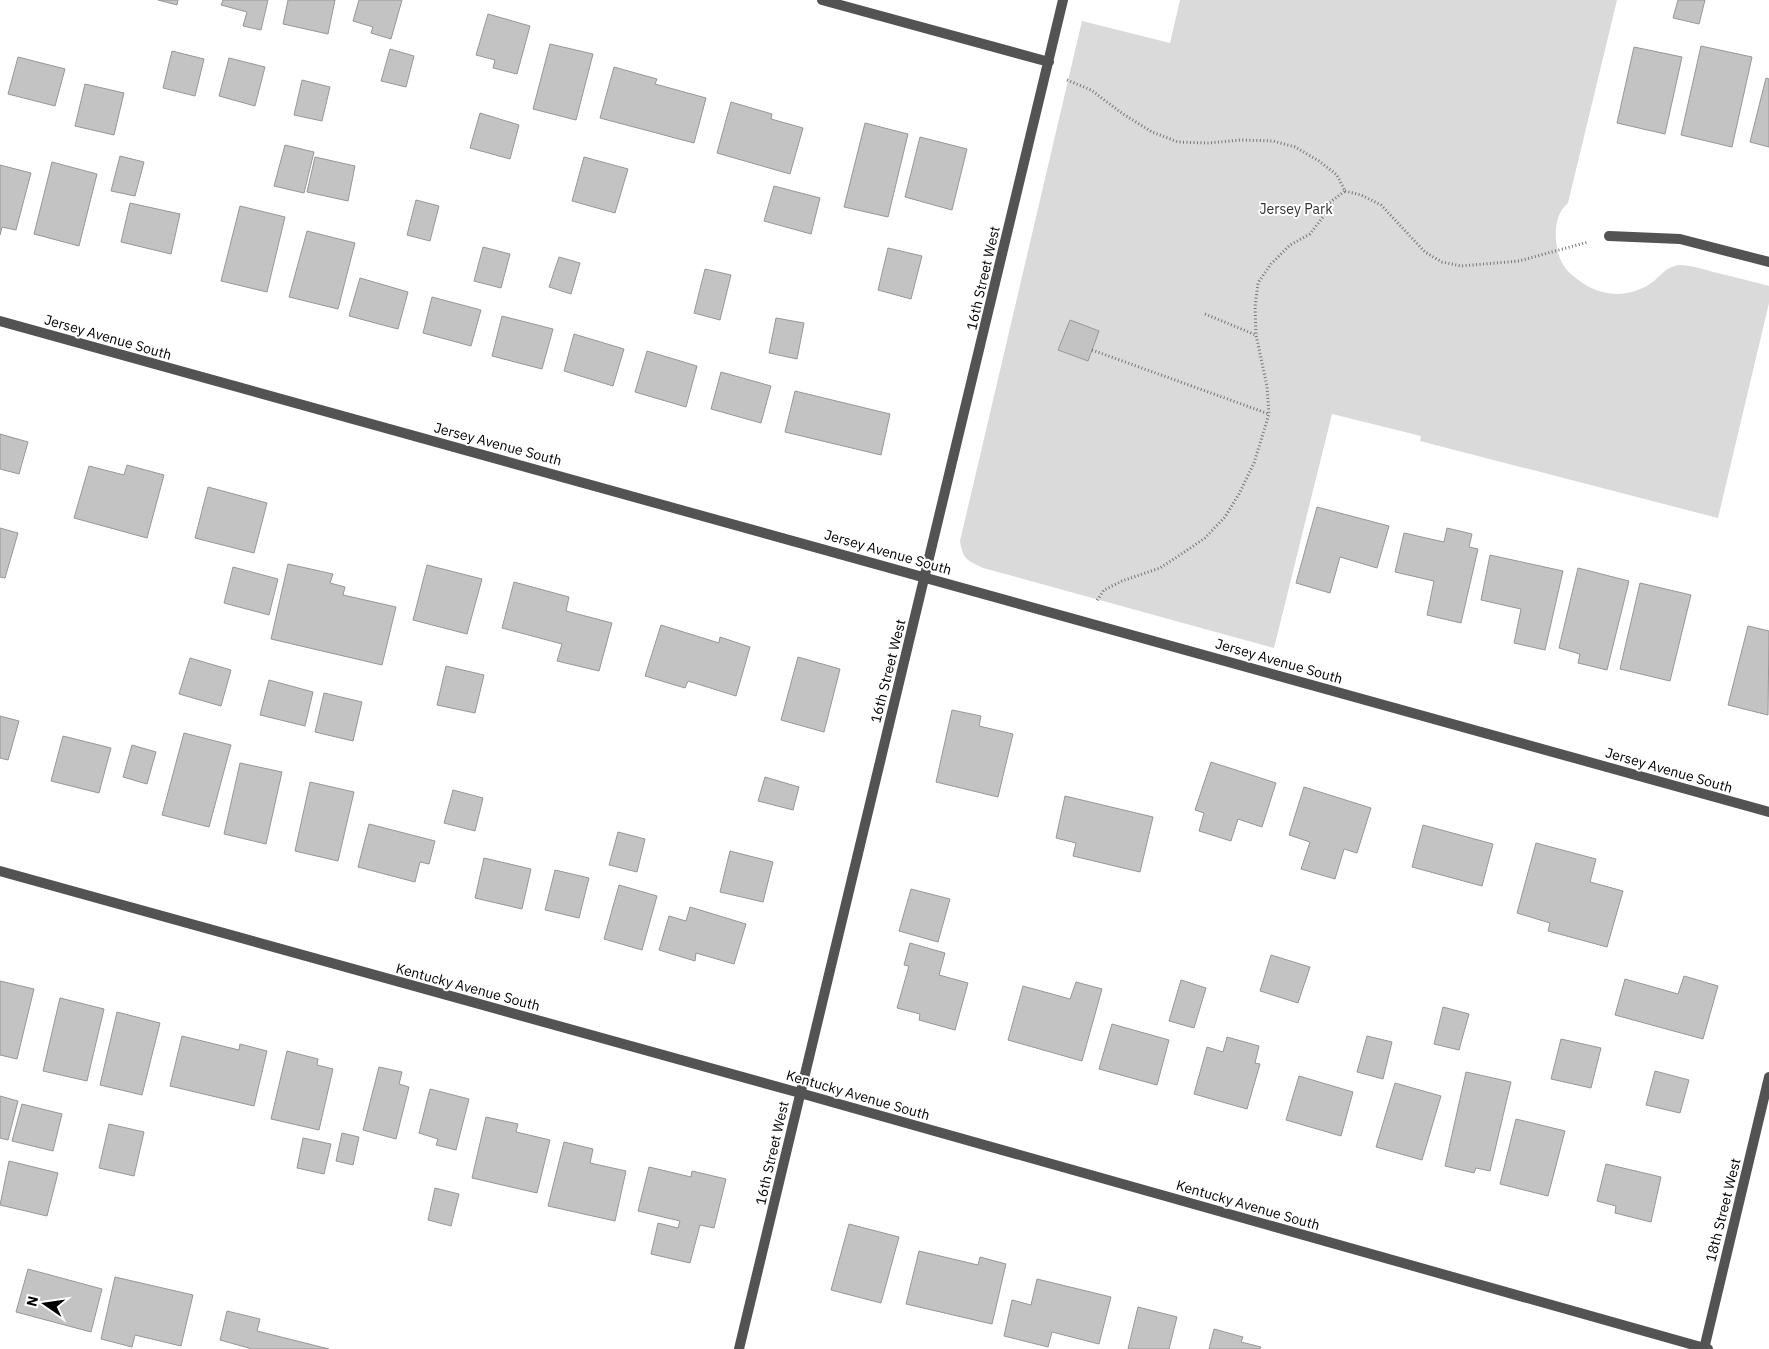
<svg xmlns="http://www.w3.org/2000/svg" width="1769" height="1349" viewBox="0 0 1769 1349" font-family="'IBM Plex Sans',sans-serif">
<rect width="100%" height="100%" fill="#fff"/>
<path fill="#dadada" d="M1180 0H1617L1568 203C1557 212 1555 227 1556 241 1557 245 1557 251 1559 256 1561 262 1566 270 1571 274 1593 294 1618 300 1645 287 1658 281 1664 266 1680 265 1691 265 1703 269 1713 272 1732 276 1750 281 1769 286V303L1718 518 1420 441 1421 436 1332 414 1274 648 983 568C967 560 963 560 960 541L1082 21 1170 43Z"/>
<path fill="#c3c3c3" stroke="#979797" d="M158 0H178L177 5Z
M223 0H268L261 30 243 26 247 12 221 5Z
M288 0H335L328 34 283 24Z
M359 0H402L391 39 371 33 373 27 353 21Z
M1678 0H1705L1699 24 1673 18Z
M488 14 530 26 517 74 493 68 495 60 476 55Z
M550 44 593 54 576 120 533 109Z
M1701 46 1752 57 1732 147 1681 135Z
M1634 47 1682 57 1665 134 1617 123Z
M390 49 414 56 406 87 381 81Z
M172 51 204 59 195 96 163 88Z
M18 57 65 69 55 106 8 94Z
M229 58 265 67 255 106 219 96Z
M614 67 657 79 655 84 706 98 694 143 600 118Z
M1766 78 1769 79V147L1750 142Z
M302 80 330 87 322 121 294 115Z
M85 84 124 93 114 135 75 126Z
M731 102 772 114 771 119 803 128 790 174 717 153Z
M480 113 519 125 510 159 470 148Z
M865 123 908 134 888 217 844 207Z
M920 137 967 149 952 210 905 197Z
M285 145 314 152 304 193 274 186Z
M120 156 144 162 135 196 111 191Z
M315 157 355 166 348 201 307 192Z
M584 157 628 169 615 213 572 201Z
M52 162 97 174 79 246 34 234Z
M0 165 31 173 16 230 2 227 0 235Z
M774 186 820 198 811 234 764 221Z
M416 200 439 206 430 241 407 235Z
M130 203 180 214 171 254 121 242Z
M240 206 285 217 267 292 221 281Z
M307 231 355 243 338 309 289 297Z
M483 247 510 254 501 288 474 281Z
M888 248 922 256 911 299 878 290Z
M559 257 580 263 571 294 549 287Z
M705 269 731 275 720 320 694 313Z
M360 278 408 292 398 329 349 316Z
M432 297 481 310 471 346 423 333Z
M502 316 553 329 542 369 492 356Z
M776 318 804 323 797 359 769 353Z
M1070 320 1099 331 1088 361 1058 350Z
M574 334 624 349 613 386 564 371Z
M647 351 697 366 686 407 635 392Z
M721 372 771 386 761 423 711 409Z
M795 391 890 414 881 455 785 432Z
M0 434 28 442 19 474 0 469Z
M127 465 164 475 147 538 74 518 89 466 124 475Z
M208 487 267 503 254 553 195 538Z
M1317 507 1389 526 1377 568 1340 557 1330 593 1296 583Z
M0 528 18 533 5 578 0 577Z
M1447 528 1472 534 1469 547 1478 549 1461 623 1427 615 1434 581 1395 572 1404 533 1444 542Z
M1490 555 1563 571 1545 650 1514 643 1521 609 1481 600Z
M288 564 333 574 330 583 345 587 343 595 396 607 382 665 271 639Z
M427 565 482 579 467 634 413 620Z
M233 567 278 579 269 615 224 603Z
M1578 568 1629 581 1607 670 1578 663 1580 654 1559 648Z
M514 582 569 597 566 611 612 623 599 671 557 661 562 644 502 628Z
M1640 583 1691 595 1670 681 1620 669Z
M661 625 719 643 720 637 750 647 736 696 688 681 685 688 645 676Z
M1748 626 1769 631 1768 715 1728 705Z
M798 657 840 669 824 732 781 720Z
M190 658 231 670 221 706 179 694Z
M446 666 484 675 475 713 437 705Z
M269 680 313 692 305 726 260 715Z
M324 693 362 702 353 741 315 732Z
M952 710 981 716 979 726 1013 734 998 797 936 782Z
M0 716 19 721 8 760 0 758Z
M184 733 231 745 209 827 162 815Z
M63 736 111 748 99 793 51 781Z
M132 745 156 752 147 784 123 777Z
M1211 762 1276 783 1262 827 1238 819 1231 841 1199 831 1204 813 1195 810Z
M240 763 282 772 266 844 224 834Z
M765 777 799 787 793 810 758 801Z
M310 782 354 792 338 861 295 851Z
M1304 787 1371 808 1357 853 1344 849 1335 879 1301 869 1310 842 1289 835Z
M453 790 483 798 475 831 444 823Z
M1065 796 1153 817 1140 872 1073 856 1076 843 1056 838Z
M369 824 435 841 429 864 420 862 415 882 358 867Z
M1423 825 1493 844 1482 886 1412 867Z
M618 832 645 839 637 872 609 865Z
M1536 843 1596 859 1590 882 1623 891 1607 947 1548 931 1550 923 1517 913Z
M730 851 773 862 763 902 720 892Z
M484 858 531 869 522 909 475 898Z
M555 870 589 878 579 918 545 910Z
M619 885 657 896 642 950 604 939Z
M911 889 950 899 938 942 899 931Z
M690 907 746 924 734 964 696 953 695 961 659 950 669 916 686 921Z
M910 943 945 953 939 975 968 983 955 1030 919 1020 920 1014 897 1008 909 966 904 965Z
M1271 955 1310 967 1298 1003 1260 991Z
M1684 976 1718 986 1703 1039 1615 1015 1625 979 1678 994Z
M1181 980 1206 988 1194 1028 1169 1021Z
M0 981 34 989 17 1059 0 1055Z
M1076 982 1102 989 1082 1061 1008 1040 1023 986 1070 999Z
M60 998 104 1009 87 1081 43 1071Z
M1443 1007 1469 1014 1459 1050 1434 1044Z
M117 1012 160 1023 142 1095 100 1085Z
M1112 1024 1169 1040 1157 1085 1099 1069Z
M182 1036 239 1050 240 1044 267 1051 254 1106 170 1086Z
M1367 1036 1392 1042 1383 1079 1357 1072Z
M1227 1037 1259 1046 1255 1063 1260 1064 1247 1109 1194 1094 1207 1047 1223 1052Z
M1561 1039 1601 1048 1591 1088 1551 1079Z
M287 1051 318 1059 317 1065 333 1069 319 1130 271 1119Z
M379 1067 402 1072 399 1084 409 1087 396 1139 363 1130Z
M1655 1071 1689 1080 1680 1113 1646 1105Z
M1466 1072 1511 1082 1490 1171 1476 1168 1474 1173 1445 1166Z
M1299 1076 1353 1092 1341 1136 1286 1120Z
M1395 1083 1441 1096 1422 1160 1376 1147Z
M430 1089 469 1099 456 1150 436 1145 438 1139 419 1133Z
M0 1096 18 1101 8 1140 0 1138Z
M22 1104 62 1114 53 1151 12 1141Z
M486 1117 518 1124 516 1132 550 1140 537 1193 472 1178Z
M1516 1119 1565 1131 1548 1196 1500 1184Z
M109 1124 144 1132 134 1176 99 1168Z
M342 1133 359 1137 353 1165 336 1161Z
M303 1138 331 1144 324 1174 297 1168Z
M564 1142 593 1149 590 1163 626 1171 615 1221 548 1206Z
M9 1161 58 1173 47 1216 0 1205Z
M1606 1164 1661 1177 1651 1222 1615 1213 1616 1206 1597 1201Z
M649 1167 691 1177 692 1171 726 1179 714 1228 700 1225 690 1263 651 1254 658 1223 678 1228 680 1221 638 1211Z
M435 1188 459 1194 451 1226 428 1220Z
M849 1224 899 1237 881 1303 831 1290Z
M919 1251 978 1265 980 1257 1006 1264 992 1324 906 1304Z
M28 1269 102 1289 91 1332 16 1312Z
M115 1277 193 1295 181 1346 135 1335 132 1347 101 1339Z
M1037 1279 1111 1297 1099 1344 1052 1332 1048 1347 1004 1336 1012 1300 1031 1305Z
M1138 1307 1177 1317 1169 1349H1128Z
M227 1311 260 1319 257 1331 329 1349H252L220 1340Z
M1214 1329 1243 1337 1241 1342 1261 1347 1260 1349H1209Z"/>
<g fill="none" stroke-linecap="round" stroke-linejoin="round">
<path stroke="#757575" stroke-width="3" stroke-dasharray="1 2.5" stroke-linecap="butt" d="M1067 80 1091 90 1123 114 1152 132 1178 142 1208 143 1241 140 1273 141 1295 147 1319 161 1337 175 1345 191 1329 203 1323 217 1310 234 1290 245 1271 264 1258 283 1255 307 1256 335 1267 386 1269 414 1254 463 1239 494 1225 517 1205 538 1180 555 1160 568 1122 581 1104 590 1096 602
M1345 191 1361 195 1381 205 1425 252 1442 262 1461 266 1519 261 1588 242
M1205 314 1256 335
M1092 350 1269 414"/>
<path stroke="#535353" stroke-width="10" d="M822 0 1049 62
M1609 236 1680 239 1769 262
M0 321 1769 812
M0 871 800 1093 1708 1349
M739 1349 1063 0
M1704 1349 1769 1077"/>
</g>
<g text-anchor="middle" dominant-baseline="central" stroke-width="4" stroke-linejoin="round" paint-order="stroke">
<g font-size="14" fill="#313131" stroke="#fff">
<text x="1296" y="209">Jersey Park</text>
</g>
<g font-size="14" fill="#000" stroke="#fff">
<text transform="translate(983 278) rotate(-77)">16th Street West</text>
<text transform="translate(108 337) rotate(16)">Jersey Avenue South</text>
<text transform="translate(498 444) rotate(15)">Jersey Avenue South</text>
<text transform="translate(888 552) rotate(16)">Jersey Avenue South</text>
<text transform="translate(1279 661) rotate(16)">Jersey Avenue South</text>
<text transform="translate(888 671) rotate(-76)">16th Street West</text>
<text transform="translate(1669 770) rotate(16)">Jersey Avenue South</text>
<text transform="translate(468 987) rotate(15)">Kentucky Avenue South</text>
<text transform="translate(858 1095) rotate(16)">Kentucky Avenue South</text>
<text transform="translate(772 1153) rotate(-77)">16th Street West</text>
<text transform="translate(1248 1205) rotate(16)">Kentucky Avenue South</text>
<text transform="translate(1723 1210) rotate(-76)">18th Street West</text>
</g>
</g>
<g transform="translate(45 1304) rotate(283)" stroke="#ffffff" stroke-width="4" paint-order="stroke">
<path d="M0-4L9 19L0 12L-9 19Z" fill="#000000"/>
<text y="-8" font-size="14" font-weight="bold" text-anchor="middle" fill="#000000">N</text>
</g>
</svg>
